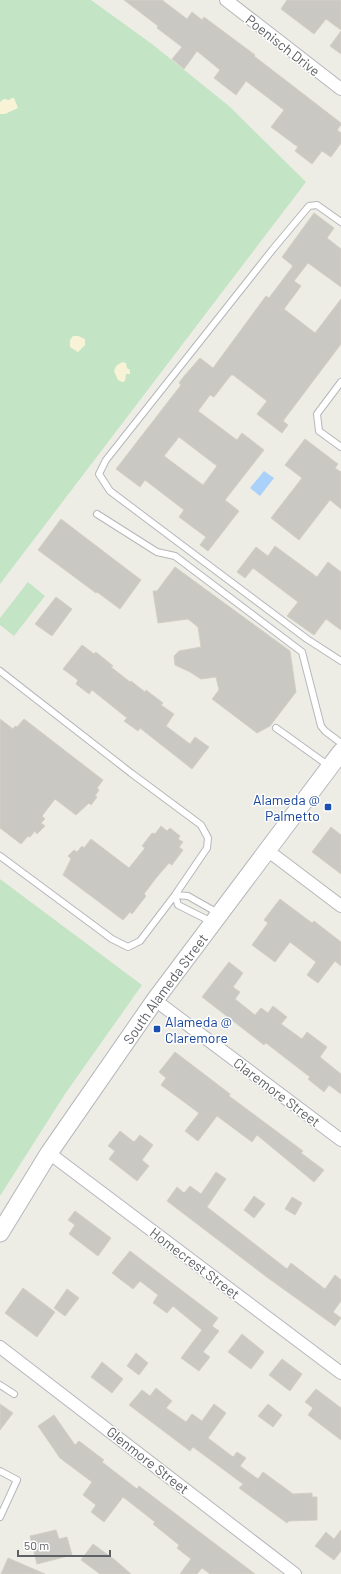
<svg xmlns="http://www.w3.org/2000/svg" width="341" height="1574" viewBox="0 0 341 1574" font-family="Barlow,sans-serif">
<rect width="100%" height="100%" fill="#eeede5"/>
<path fill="#c3e4c5" d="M0 0H91L152 44 229 106 306 182 0 584Z
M28 582 45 596 14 636 0 625V618Z
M0 879 142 985 65 1094 0 1196Z"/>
<path fill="#f8f3d6" d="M12 98H14L18 108 5 114H0V102L4 99 9 100Z
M73 336H78L85 339V345L78 352 70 347V340Z
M122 362 126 363 127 368 130 370V374H126L125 381 122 382 118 380 114 371 116 366Z"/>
<path fill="#a9d1fa" d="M264 471 274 478 260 496 250 488Z"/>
<path fill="#cac8c2" stroke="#d3cfc3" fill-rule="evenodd" d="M124 0H162L187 19 192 12 202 20 204 17 255 55 254 56 341 123V125L337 130 341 133V143L331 157 322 151 312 164 295 151 298 147 271 127 284 110 246 81 236 95 214 78 220 70 197 51 184 69 172 59 182 47 157 28 158 26Z
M287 0H341V30L326 19 314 34 281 9Z
M341 31V54L330 46Z
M314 213 334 228 327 238 341 249V287L308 263 294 281 301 286 284 309 315 333 341 299V344L283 421 288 425 282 433 257 414 267 401 233 375H231L214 397 210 395 198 411 237 440 242 433 264 450 225 500 239 511 208 551 200 545 206 537 179 517 184 510 145 480 140 487 116 469 181 385 179 383 185 375 200 358 213 368 266 296 269 298 293 266 282 257ZM179 437 217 466 203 485 164 456Z
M305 439 338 464 335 468 341 472V509L330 500 299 540 271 518 302 478 285 465Z
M61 519 141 580 120 609 97 592 96 593 38 550Z
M275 546 317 577 328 562 341 572V630L326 619 314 635 287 616 298 602 253 568 245 578 237 572 256 547 268 556Z
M175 567 290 651 296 692 270 726 257 733 212 699 219 690 216 677 201 679 190 672 175 665 174 656 179 651 201 647 198 627 188 619 158 623 153 591H157Z
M56 597 72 609 52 636 35 624Z
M82 645 94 654 96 652 113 666 111 667 130 682 131 681 145 692 146 690 163 703 161 705 174 714 166 726 190 744 195 737 209 747 192 769 140 728 138 731 124 721 127 718 92 690 89 694 76 684 78 680 63 669Z
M0 719 13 729 15 726 17 727 24 719 103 780 97 788 99 790 95 796 97 797 91 805 89 803 76 815 55 799 42 816 45 819 41 823 45 826 37 834 35 831 30 837 28 836 21 844 0 828Z
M161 826 167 831 170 828 180 836 178 839 183 842 179 847 183 850 172 865 169 863 156 878 144 894 146 896 132 914 130 912 123 920 63 875 71 859 68 856 74 850 77 852 82 846 84 848 91 839 129 868 145 848 142 846 152 833 155 834Z
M331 827 341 835V874L312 852Z
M280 899 312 923 314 921 341 942V966L335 961 318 983 307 975 316 962 290 942 275 962 252 945 268 923 264 920Z
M229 962 243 973 233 987 240 992 235 999 255 1015 261 1008 268 1013 273 1006 287 1017 281 1024 302 1039 307 1032 327 1047 320 1057 341 1074V1094L329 1085 324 1092 308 1079 310 1077 266 1043 264 1045 202 997Z
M175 1052 230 1094 229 1096 303 1151 301 1153 324 1170 314 1182 257 1135 252 1142 217 1116 198 1141 185 1131 199 1113 161 1085 166 1078 159 1072Z
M120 1131 134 1142 140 1135 153 1145 142 1160 149 1166 137 1181 109 1159 115 1151 108 1146Z
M216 1172 226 1179 207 1207 287 1269 291 1263 325 1289 335 1275 341 1280V1301L333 1312 341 1318 335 1326 268 1278 167 1201 177 1187 184 1193 190 1186 201 1194Z
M254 1196 265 1204 254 1218 244 1210Z
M292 1197 302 1203 295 1215 285 1209Z
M75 1211 111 1238 98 1256 69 1234 75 1225 68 1220Z
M130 1251 218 1318 212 1326 219 1331 203 1352 210 1357 199 1371 181 1358 202 1330 173 1306 167 1313 153 1303 158 1295 140 1281 133 1289 112 1273Z
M23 1288 55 1312 37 1337 5 1313Z
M67 1289 79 1298 65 1316 54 1308Z
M242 1334 264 1352 251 1369 228 1352Z
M136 1353 148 1363 139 1375 127 1366Z
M282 1359 302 1374 290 1391 269 1375Z
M102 1362 123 1379 112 1393 91 1377Z
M156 1388 172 1401 166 1408 186 1422 192 1414 202 1421 214 1404 226 1413 208 1438 233 1457 237 1452 246 1458 240 1466 258 1479 263 1472 293 1494 312 1493V1497H317V1520L289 1521 287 1523 239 1488 243 1484 193 1447 190 1451 129 1405 142 1390 150 1396Z
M316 1389 341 1408V1440L308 1415 313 1408 305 1402Z
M0 1404 13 1413 0 1430Z
M268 1404 282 1415 273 1427 258 1416Z
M54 1415 75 1445 79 1441 104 1460 102 1462 137 1489 139 1486 255 1574H210L202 1568 197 1574H180L191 1559 177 1548 179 1545 153 1524 155 1522 123 1497 104 1522 91 1512 96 1505 83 1495 92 1482 60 1458 38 1426Z
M56 1530 59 1539 67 1537 72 1555 37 1564 30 1536Z
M341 1530V1551L334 1560 315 1546 326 1532 334 1539Z
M93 1544 115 1560 131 1574H100L81 1560Z
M8 1558 45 1574H1Z"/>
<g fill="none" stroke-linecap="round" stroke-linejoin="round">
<defs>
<path id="service" d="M341 222 317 205 309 206 273 249 106 460 99 474 110 491 307 639 341 661
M341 382 317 414 319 431 341 447
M97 514 157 552 175 556 302 652 321 726 325 731 341 743
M0 671 131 773 201 825 208 838 207 848 175 895 140 941 128 947 112 939 0 856
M276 728 329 766
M212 922 178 905 175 895 188 896 218 913
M0 1385 14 1394
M0 1471 17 1480 0 1517"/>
<path id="minor" d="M226 0 341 89
M267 850 341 906
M155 1000 341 1140
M49 1153 341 1373
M0 1347 295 1574"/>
<g id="secondary">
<path id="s1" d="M0 1233 49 1153 155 1000 341 752"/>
</g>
</defs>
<use href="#service" stroke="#b5b7bb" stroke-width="8"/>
<use href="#minor" stroke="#b5b7bb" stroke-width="14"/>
<use href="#secondary" stroke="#b4b7bb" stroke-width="19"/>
<use href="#service" stroke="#fff" stroke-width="6"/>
<use href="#minor" stroke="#fff" stroke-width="12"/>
<use href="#secondary" stroke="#fff" stroke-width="17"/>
</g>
<g fill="#1a4fb4" stroke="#fff" stroke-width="1.5">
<rect x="324" y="803" width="8" height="8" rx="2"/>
<rect x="153" y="1025" width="8" height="8" rx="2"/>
</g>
<g text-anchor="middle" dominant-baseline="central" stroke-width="3" stroke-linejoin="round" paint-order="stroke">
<g font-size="14" fill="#5d6064" stroke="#fff">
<text transform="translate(283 45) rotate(38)">Poenisch Drive</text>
<text stroke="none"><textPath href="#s1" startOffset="295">South Alameda Street</textPath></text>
<text transform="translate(277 1092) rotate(37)">Claremore Street</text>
<text transform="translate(195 1263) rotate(37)">Homecrest Street</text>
<text transform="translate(148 1460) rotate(38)">Glenmore Street</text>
</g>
<g font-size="14" fill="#164399" stroke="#fff" text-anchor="end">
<text x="320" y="799">Alameda @<tspan x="320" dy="16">Palmetto</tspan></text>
<text x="165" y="1021" text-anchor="start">Alameda @<tspan x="165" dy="16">Claremore</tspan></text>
</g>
</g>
<path d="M18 1550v6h92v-6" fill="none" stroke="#5d6064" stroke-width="2"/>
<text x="24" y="1550" font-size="12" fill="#5d6064" stroke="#ffffff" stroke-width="3" paint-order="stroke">50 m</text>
</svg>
